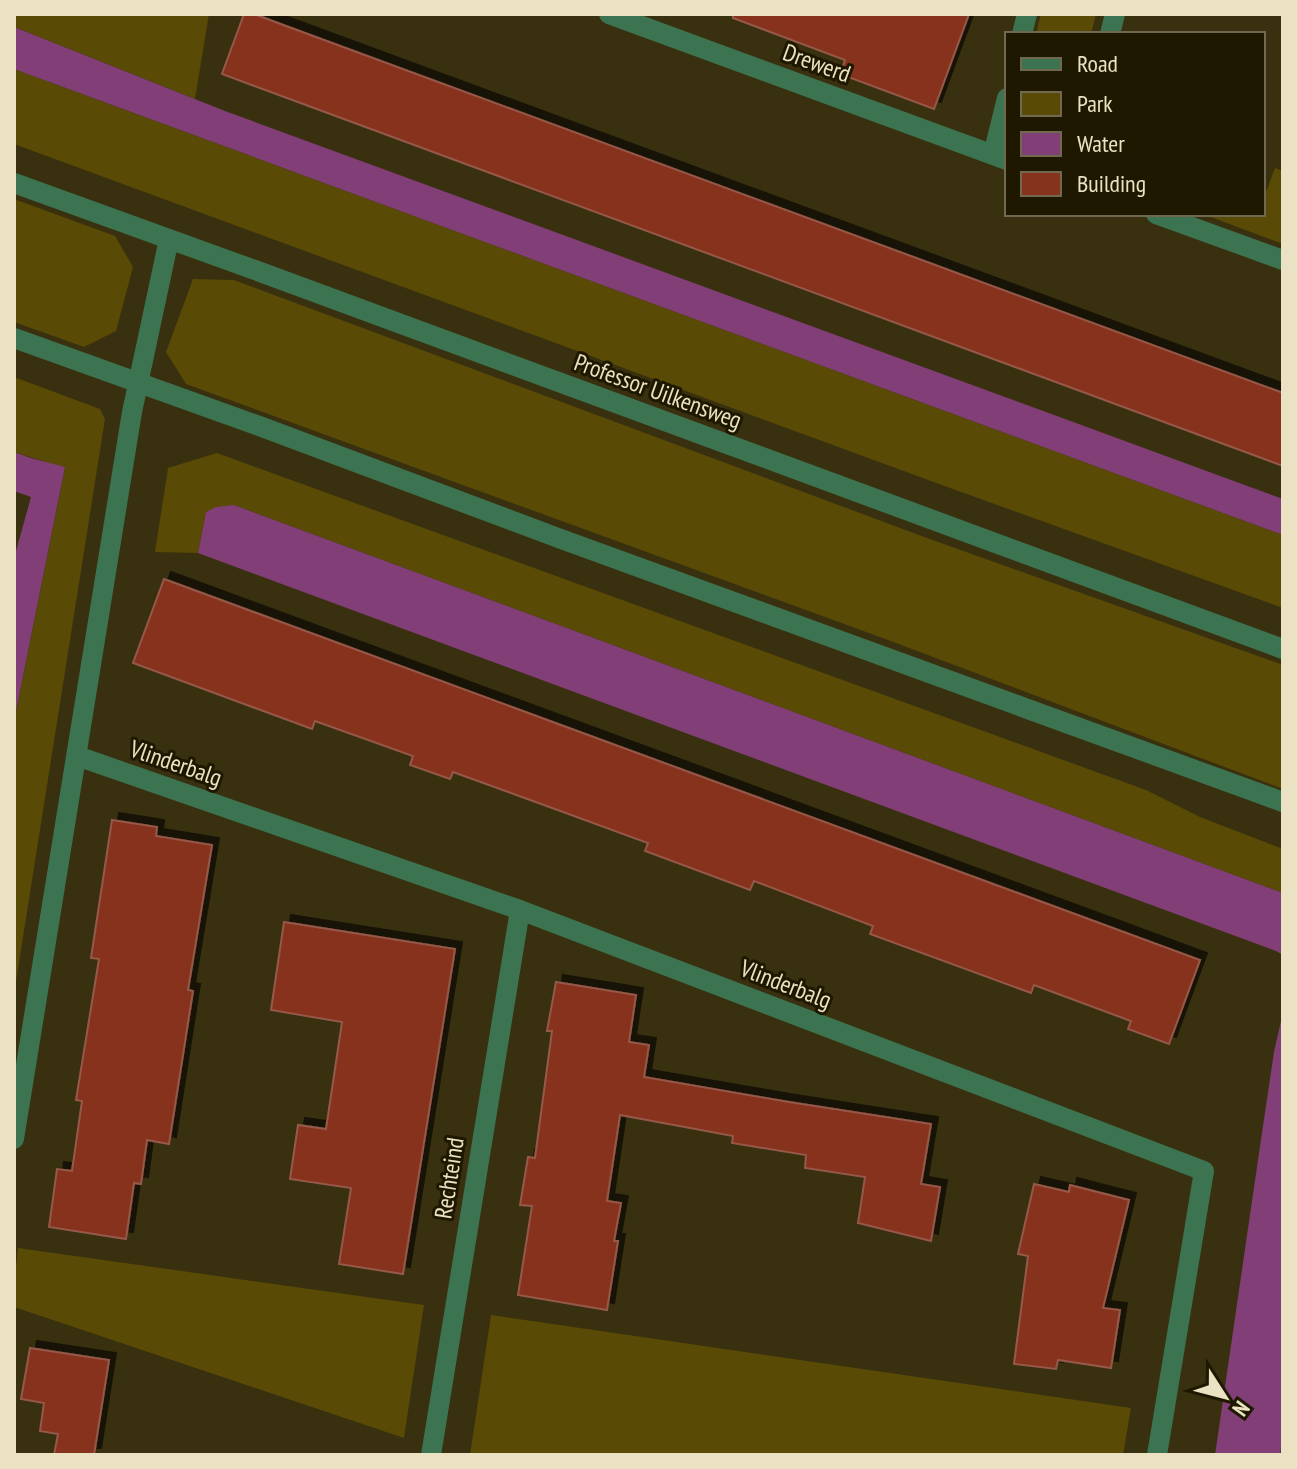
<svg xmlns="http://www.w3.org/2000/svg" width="1297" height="1469" viewBox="0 0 1297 1469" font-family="'PT Sans Narrow',sans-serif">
<defs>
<filter id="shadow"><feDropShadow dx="7" dy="-7" stdDeviation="0" flood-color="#0009"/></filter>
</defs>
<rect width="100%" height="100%" fill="#39300f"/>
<path fill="#594a06" d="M14 14H209L195 99 14 27Z
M1041 14H1096L1091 34H1036Z
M14 69 1283 535V608L950 488 14 144Z
M1275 168 1283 171V244L1203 214H1263V200Z
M14 199 115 236 133 267 116 331 84 347 14 322Z
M193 279 234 280 927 538 1283 665V789L888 640 186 384 166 352Z
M14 377 100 409 105 419 14 994V721L65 468 14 452Z
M217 453 1146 790 1200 817 1283 849V893L234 505 206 512 198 553 155 552 168 468Z
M18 1248 424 1305 404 1438 14 1307V1286Z
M491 1315 1131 1408 1123 1455H470Z"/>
<path fill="#823e76" d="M14 27 225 111 1283 499V535L14 69Z
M14 452 31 458 65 467 14 721V558L31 497 14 491Z
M234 505 1283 893V955L1276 951 198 553 206 512 216 507Z
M1283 1012V1432L1280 1455H1215L1259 1153 1274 1052Z"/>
<path fill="#86331e" stroke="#955849" stroke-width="2" filter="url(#shadow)" d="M244 14H254L286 26 1283 393V466L222 74Z
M733 14H969L934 109 840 74 845 60 733 18Z
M164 579 1200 960 1169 1044 1128 1029 1131 1021 1034 985 1031 993 870 934 873 926 754 881 750 890 645 851 648 843 522 797 453 772 450 779 410 765 413 756 315 721 312 729 133 663Z
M112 820 157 827 156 836 212 845 188 990 193 991 169 1144 147 1140 141 1184 134 1183 126 1239 49 1227 57 1169 72 1171 82 1101 76 1100 99 959 91 958Z
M284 922 455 949 403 1274 339 1264 351 1188 290 1179 298 1125 326 1129 342 1022 271 1010Z
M556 982 636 995 629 1042 649 1045 644 1077 789 1102 931 1124 921 1184 940 1187 931 1241 858 1223 865 1177 805 1168 806 1155 732 1143 733 1136 620 1115 607 1201 621 1203 614 1241H618L607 1310 518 1295 532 1206 520 1205 528 1157 535 1158 552 1031H547Z
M1034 1184 1069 1192 1070 1185 1129 1200 1103 1308 1120 1310 1111 1368 1058 1360 1056 1369 1014 1364 1028 1256 1018 1254Z
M30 1348 109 1360 94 1455H54L58 1434 40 1431 44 1403 21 1399Z"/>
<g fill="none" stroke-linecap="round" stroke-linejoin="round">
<path stroke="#3c7351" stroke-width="20" d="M609 14 1007 160
M1022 34 1027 14
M1110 34 1115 14
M993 155 1007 98
M14 183 263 273 1283 649
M1156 214 1283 260
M14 338 262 427 561 539 1283 802
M77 756 520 910 1204 1171 1157 1455
M14 1139 132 412 169 239
M431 1455 520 910"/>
</g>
<g text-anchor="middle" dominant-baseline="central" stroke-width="6" stroke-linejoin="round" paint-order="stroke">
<g font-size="24" fill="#ebe2c3" stroke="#1f1801">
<text transform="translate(817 63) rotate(20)">Drewerd</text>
<text transform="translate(658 391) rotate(20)">Professor Uilkensweg</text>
<text transform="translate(176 763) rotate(19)">Vlinderbalg</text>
<text transform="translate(786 984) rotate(21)">Vlinderbalg</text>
<text transform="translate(449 1178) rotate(-81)">Rechteind</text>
</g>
</g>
<rect width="1297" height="1469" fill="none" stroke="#ebe2c3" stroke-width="32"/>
<rect x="1005" y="32" width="260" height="184" fill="#1f1801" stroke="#71694f" stroke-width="2"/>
<rect x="1021" y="58" width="40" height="12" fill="#3c7351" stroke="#71694f" stroke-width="2"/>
<text x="1077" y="72" font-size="24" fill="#ebe2c3">Road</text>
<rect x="1021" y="92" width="40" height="24" fill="#594a06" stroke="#71694f" stroke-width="2"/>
<text x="1077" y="112" font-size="24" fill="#ebe2c3">Park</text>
<rect x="1021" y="132" width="40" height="24" fill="#823e76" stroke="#71694f" stroke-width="2"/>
<text x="1077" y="152" font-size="24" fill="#ebe2c3">Water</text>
<rect x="1021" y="172" width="40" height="24" fill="#86331e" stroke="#71694f" stroke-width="2"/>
<text x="1077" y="192" font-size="24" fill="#ebe2c3">Building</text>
<g transform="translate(1225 1397) rotate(126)" stroke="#1f1801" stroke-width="6" paint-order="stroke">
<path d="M0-6L14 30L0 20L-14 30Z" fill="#ebe2c3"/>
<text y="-12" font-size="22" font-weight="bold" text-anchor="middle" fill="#ebe2c3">N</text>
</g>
</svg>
